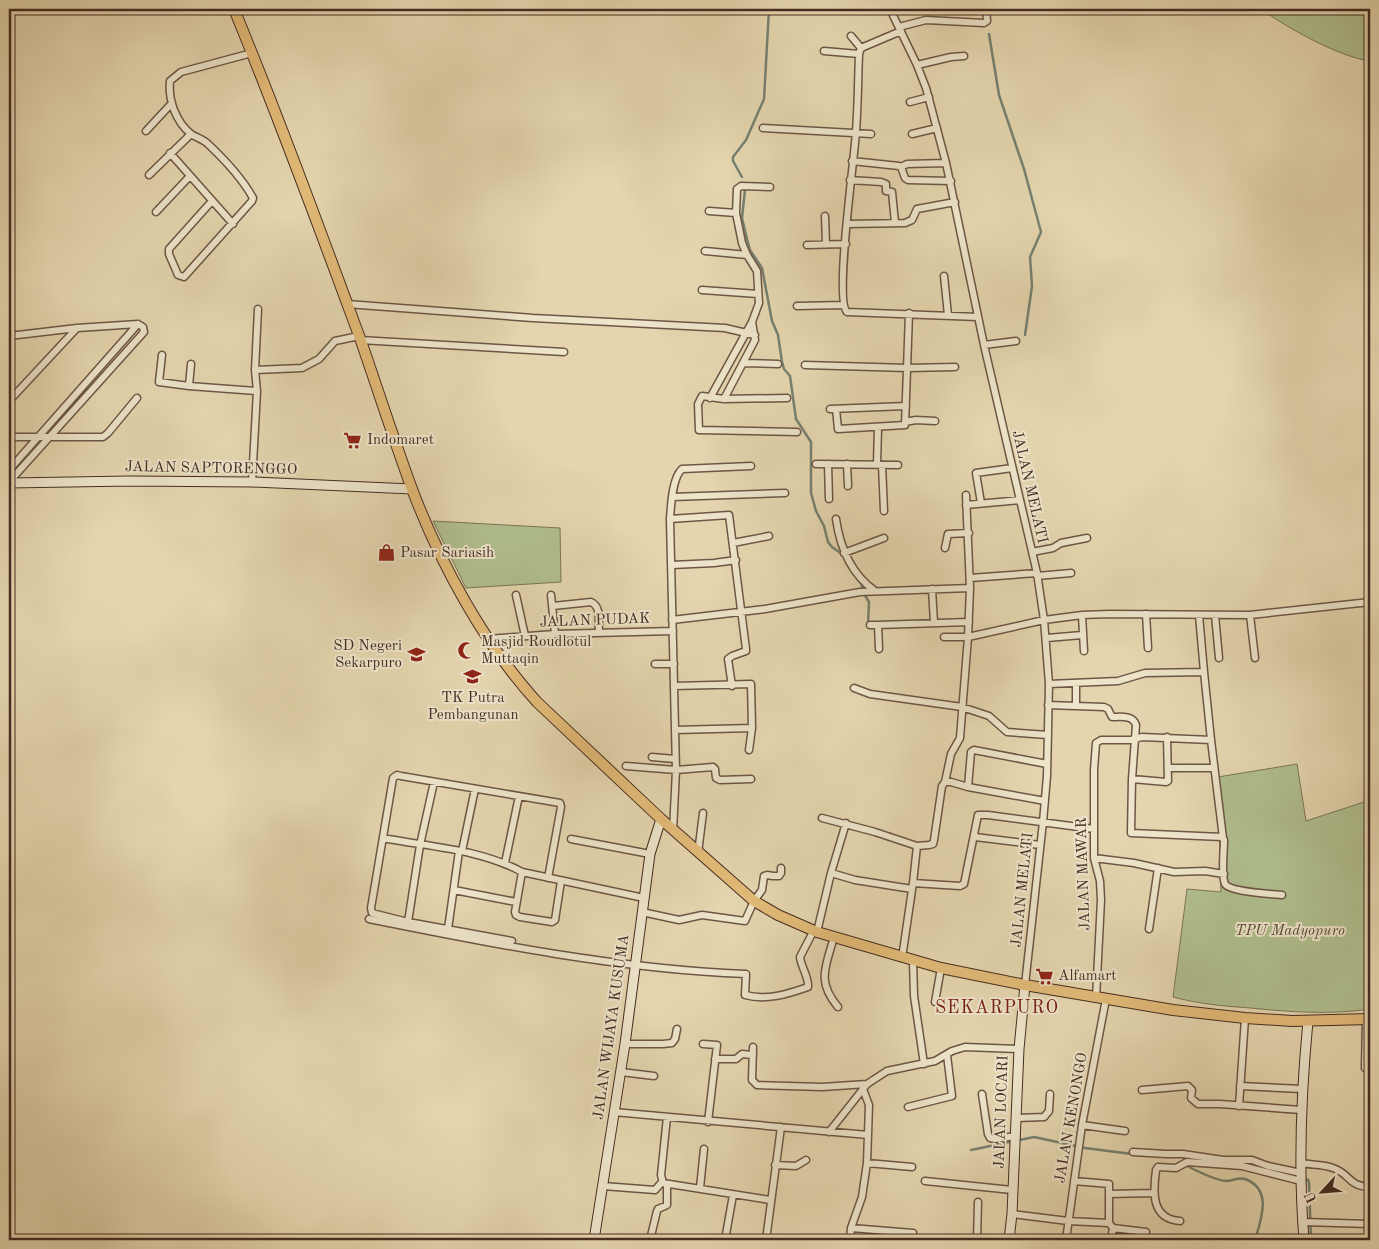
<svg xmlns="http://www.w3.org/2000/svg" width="1379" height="1249" viewBox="0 0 1379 1249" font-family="'Old Standard TT',serif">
<rect width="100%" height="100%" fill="#e4d5ae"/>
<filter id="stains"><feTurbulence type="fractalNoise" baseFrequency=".004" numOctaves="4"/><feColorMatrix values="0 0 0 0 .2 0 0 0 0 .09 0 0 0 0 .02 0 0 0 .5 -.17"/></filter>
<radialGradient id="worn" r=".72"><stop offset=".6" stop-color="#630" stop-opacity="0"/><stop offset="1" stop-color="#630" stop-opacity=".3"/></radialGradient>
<path fill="#b0be8e" stroke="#7a7558" d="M1261 9H1365L1370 12V61C1339 57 1286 27 1261 9Z
M433 521 560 528 561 582 466 588Z
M1297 764 1306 821 1370 800V1009C1330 1015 1291 1012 1250 1008 1224 1006 1199 1004 1173 997L1187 889 1221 892 1218 777Z"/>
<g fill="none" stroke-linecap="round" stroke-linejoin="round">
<path stroke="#768170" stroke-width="2.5" d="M989 34 999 95 1024 169 1041 232 1030 257 1032 286 1025 335
M742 177 733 161V157L746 140 764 99 769 9
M745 190 742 218 747 239 750 250 762 268 772 321 778 335 782 362 784 369 790 376 796 419 811 442V493L816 511 824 526 828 542 832 547 842 554
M861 581 863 592 869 602 868 624
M971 1150 1034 1137 1085 1148 1132 1154
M1189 1157V1167C1199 1172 1215 1180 1226 1181 1232 1181 1239 1177 1245 1179 1273 1189 1261 1220 1255 1240
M1242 1163 1261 1167
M1279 1171 1308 1180 1309 1183 1311 1240"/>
<defs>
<path id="street" d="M890 9 917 65 926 88 946 163 984 345 1037 573 1044 620 1049 684 1047 776 1043 822 1025 985
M899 27 926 20 984 23 987 21 986 9
M851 36 861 48
M861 48 859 54C858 80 858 105 856 131 855 156 834 300 847 312L978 317
M861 48 901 31
M824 51 859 54
M917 65 951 57 964 56
M910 102 929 97
M763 128 871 134
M146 131 172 103
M912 134 937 128
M170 153 233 224
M852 161 899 166 901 167 905 178 908 180 951 181
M901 167 907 164 946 163
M149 175 191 134
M850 180 881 182 886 184V191L892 192 895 223
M212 201 169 249V254L178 275 184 277 252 201 253 198C242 178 225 160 208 144 203 139 197 138 191 134 176 122 168 100 170 81L181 72 252 53
M709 211 736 213
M156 212 190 176
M825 216 826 244
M847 224 905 223 912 220 917 209 955 202
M807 245 846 244
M705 251 747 255
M944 276 948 315
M702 290 758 294
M347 304 533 318 725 328 755 335
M797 306 843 305
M9 336 77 328 138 324 143 327 144 332 9 482
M360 340 564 352
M984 345 1016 341
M162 355 159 382 189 386 257 391
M744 363 778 364
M805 365 908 368 955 367
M255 370 302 368 319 359 335 341 359 336
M189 386 191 364
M710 398 752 322 759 303 757 271 747 255 742 243 736 213 737 189 741 186 770 187
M787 398 724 399 702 396 698 404 699 430 797 432
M724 399 755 340 752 322
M9 401 77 328
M830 409 906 406
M836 409 838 429 905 425 909 313
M905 422 916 420 935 421
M9 437H103L108 433 137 398
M816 464 898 465
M828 464 829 499
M847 464 848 486
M877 464 878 427
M882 465 884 511
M9 470 138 324
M252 482 257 391 255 370 258 309
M966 495 970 588
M672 497 785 493
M981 503 976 473 1012 468
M966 505 1020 500
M670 519 729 515 746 649V651L732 656 728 659 732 686
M836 519C840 547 851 574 875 591
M733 543 769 536
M945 548 948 534 969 533
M1032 552 1053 548 1061 543 1087 538
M844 553 884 538
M672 565 714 563 736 560
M1037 576 1071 573
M970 578 1037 573
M932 589 934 623
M516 595 525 636
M551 595 555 634
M553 606 591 602C602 607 598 622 599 633
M1146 614 1148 648
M1082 615 1084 651
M1199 615 1204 672
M1215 615 1219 658
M1250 615 1255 658
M672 620 765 609 860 592 970 588 968 637 1044 620 1082 615 1109 614 1250 615 1370 602
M870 625H878
M944 637H968L960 738 951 754 945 782
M1047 638 1082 635
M488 639 555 634 673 631
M879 649 878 625 969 622
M655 664H674
M1076 683V706
M1049 684 1118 681 1145 673 1204 672 1211 740 1142 737 1131 740H1101L1096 743 1094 770V858L1100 881 1101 900 1096 998
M674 686 751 684 752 728 749 750
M854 688 870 694 962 707 989 716 1007 732 1048 735
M1048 705 1104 707 1108 709 1112 717C1121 717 1133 715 1136 725L1132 779 1131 833 1222 837 1224 840C1224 850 1221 876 1225 884 1230 892 1272 894 1282 895
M675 730 752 728
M1211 740 1223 838
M652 757 675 759
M626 766 676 770 713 767 715 769 716 778 720 780 751 779
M1168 768H1214
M1132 779 1166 782 1168 781 1167 737
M968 787 971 752 974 750 1047 764
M822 818 875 832 917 846 929 845 933 844 934 840 942 786 945 782H951L968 787 1045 801
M673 831 676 770 670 519C671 506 672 478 682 469L751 466
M975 837 1040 845
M383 838C430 847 480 849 522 872L644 898
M571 839 650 854
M462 851 475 789
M698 853 703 813
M1094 858 1134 863 1174 872 1205 871 1224 874
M505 863 519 796
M522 872 515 912 516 915 520 917 552 922 555 920 561 881
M831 873 855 880 912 889
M913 883 960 886 964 884 978 815H988L1094 829
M454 890 516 902
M642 912 679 920 702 915 745 921 754 901 762 890 764 876 767 875 773 876H779L781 873V868
M369 919C493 944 618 969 746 974L745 995C766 1001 788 994 808 987 809 977 801 967 800 957L814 930
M408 922 420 845 434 782
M448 929 459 851
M1149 929 1158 868
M817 932 831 873 846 823
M834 937C826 966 816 981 838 1007
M512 941 408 922 372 913 371 908 393 778 397 775 401 776 560 803 561 807 548 878
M902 958 913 883 917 846
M913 961 914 996 924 1064
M935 1002 941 968
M625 1044H663L672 1043 675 1039 677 1029
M703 1044 717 1045 708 1122
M753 1047 752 1080 757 1085 822 1087 867 1084
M715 1059H736L742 1054 753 1055
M1365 1068 1366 1020
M621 1072 654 1076
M1240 1086 1302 1089
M1142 1090 1188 1086 1192 1090 1191 1098 1198 1104H1220L1301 1110
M982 1094 988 1134 990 1138 995 1139 1016 1136
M1239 1106 1245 1018
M908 1107 952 1096 947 1055
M614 1112 868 1135
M667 1117 661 1175 663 1183 770 1200
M1016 1118 1044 1117 1049 1111 1050 1094
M1082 1125 1125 1131
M829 1132 867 1084 887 1071 935 1061 952 1051 965 1047 1019 1049
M1133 1152 1166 1154H1183L1223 1160H1252L1268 1166 1301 1173
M867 1163 912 1167
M1301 1163C1311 1165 1323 1164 1333 1168 1351 1174 1347 1186 1370 1187
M775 1165 796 1166 806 1160
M925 1181 1012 1190
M1074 1181 1109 1184V1223
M603 1186 655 1190 662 1182
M700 1188 704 1149
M1109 1194 1153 1193
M1012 1214 1068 1221 1109 1223 1113 1228 1146 1232
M1180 1221C1151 1219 1153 1192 1156 1170L1158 1167 1176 1168 1187 1162 1242 1166 1301 1181
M1303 1222 1370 1224
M851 1228 913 1233
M650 1240 657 1211 658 1209 667 1205V1184
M725 1240 733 1195
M766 1240 781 1127
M850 1240 851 1228 862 1197 867 1163 869 1105 863 1089
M977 1240 978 1202
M1066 1240 1082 1125 1106 999
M1111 1240 1113 1228"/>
<path id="secondary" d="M9 483 130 481 252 482 412 489
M594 1240 625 1044 650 854 661 819
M1009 1240 1012 1214 1019 1049 1025 985
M1304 1240C1298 1167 1301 1094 1308 1021"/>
<path id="primary" d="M234 9C279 118 320 230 361 341 378 390 394 440 412 489 440 563 484 644 537 702L661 819 754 901 778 915 817 932 941 968 1025 985 1173 1010 1245 1018 1292 1021 1370 1019"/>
</defs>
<use href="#street" stroke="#6d5646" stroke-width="9"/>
<use href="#secondary" stroke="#452c23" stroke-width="11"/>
<use href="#primary" stroke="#452c23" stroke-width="12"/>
<use href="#street" stroke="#ede4ca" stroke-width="6"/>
<use href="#secondary" stroke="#ede4ca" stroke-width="9"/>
<use href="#primary" stroke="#e2ba77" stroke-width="10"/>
</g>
<defs>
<symbol id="supermarket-bare" viewBox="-9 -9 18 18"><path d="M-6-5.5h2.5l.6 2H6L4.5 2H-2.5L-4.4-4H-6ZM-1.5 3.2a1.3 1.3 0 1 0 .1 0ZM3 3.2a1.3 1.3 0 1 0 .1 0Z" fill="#8f2418" stroke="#ede4ca" stroke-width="2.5" paint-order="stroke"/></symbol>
<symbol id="shop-bare" viewBox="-9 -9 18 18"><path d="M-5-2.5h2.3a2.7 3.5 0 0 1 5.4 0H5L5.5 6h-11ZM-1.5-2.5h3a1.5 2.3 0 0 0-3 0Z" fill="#8f2418" stroke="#ede4ca" stroke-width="2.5" paint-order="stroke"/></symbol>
<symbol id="mosque-bare" viewBox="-9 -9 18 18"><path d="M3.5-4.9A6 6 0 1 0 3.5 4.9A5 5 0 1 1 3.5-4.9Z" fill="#8f2418" stroke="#ede4ca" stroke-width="2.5" paint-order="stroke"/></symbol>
<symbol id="school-bare" viewBox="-9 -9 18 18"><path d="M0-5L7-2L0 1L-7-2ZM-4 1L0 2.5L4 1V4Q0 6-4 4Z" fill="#8f2418" stroke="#ede4ca" stroke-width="2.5" paint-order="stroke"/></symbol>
</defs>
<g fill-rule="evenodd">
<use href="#supermarket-bare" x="340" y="428" width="25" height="25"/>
<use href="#shop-bare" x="374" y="540" width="25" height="25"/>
<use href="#mosque-bare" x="454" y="638" width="25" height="25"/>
<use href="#school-bare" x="404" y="642" width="25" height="25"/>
<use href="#school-bare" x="460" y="664" width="25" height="25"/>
<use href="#supermarket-bare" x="1032" y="964" width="25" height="25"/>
</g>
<g text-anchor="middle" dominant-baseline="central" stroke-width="4" stroke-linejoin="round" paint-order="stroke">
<g font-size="15" fill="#452c23" stroke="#ede4ca" text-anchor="start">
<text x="367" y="440">Indomaret</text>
<text x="400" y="553">Pasar Sariasih</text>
<text x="481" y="642">Masjid Roudlotul<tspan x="481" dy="17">Muttaqin</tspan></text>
<text x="402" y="646" text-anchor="end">SD Negeri<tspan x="402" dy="17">Sekarpuro</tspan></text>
<text x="473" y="698" text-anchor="middle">TK Putra<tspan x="473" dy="17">Pembangunan</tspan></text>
<text x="1058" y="976">Alfamart</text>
</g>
<g font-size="15" fill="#452c23" stroke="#ede4ca">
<text transform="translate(211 469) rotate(1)">JALAN SAPTORENGGO</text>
<text transform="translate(1029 487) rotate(77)">JALAN MELATI</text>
<text transform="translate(595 621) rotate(-2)">JALAN PUDAK</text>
<text transform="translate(1084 874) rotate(-92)">JALAN MAWAR</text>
<text transform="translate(1023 890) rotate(-84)">JALAN MELATI</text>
<text transform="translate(612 1027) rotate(-82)">JALAN WIJAYA KUSUMA</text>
<text transform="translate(1002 1112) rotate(-88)">JALAN LOCARI</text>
<text transform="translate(1072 1118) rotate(-80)">JALAN KENONGO</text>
</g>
<g font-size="15" font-style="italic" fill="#5a4938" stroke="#ede4ca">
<text x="1290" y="931">TPU Madyopuro</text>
</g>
<g font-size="18" letter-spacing="1" fill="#7a1f14" stroke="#ede4ca">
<text x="997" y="1008">SEKARPURO</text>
</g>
</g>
<rect width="1379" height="1249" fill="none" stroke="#e4d5ae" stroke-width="30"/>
<rect x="10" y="10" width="1359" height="1229" fill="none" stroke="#452c23" stroke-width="2.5"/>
<rect x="15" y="15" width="1349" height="1219" fill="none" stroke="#452c23"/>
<g transform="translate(1322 1192) rotate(244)" stroke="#ede4ca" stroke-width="4" paint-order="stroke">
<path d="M0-4L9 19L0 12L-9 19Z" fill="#452c23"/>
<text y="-8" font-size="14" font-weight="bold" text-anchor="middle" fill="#452c23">U</text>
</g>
<rect width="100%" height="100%" filter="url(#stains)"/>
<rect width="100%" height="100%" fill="url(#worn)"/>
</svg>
